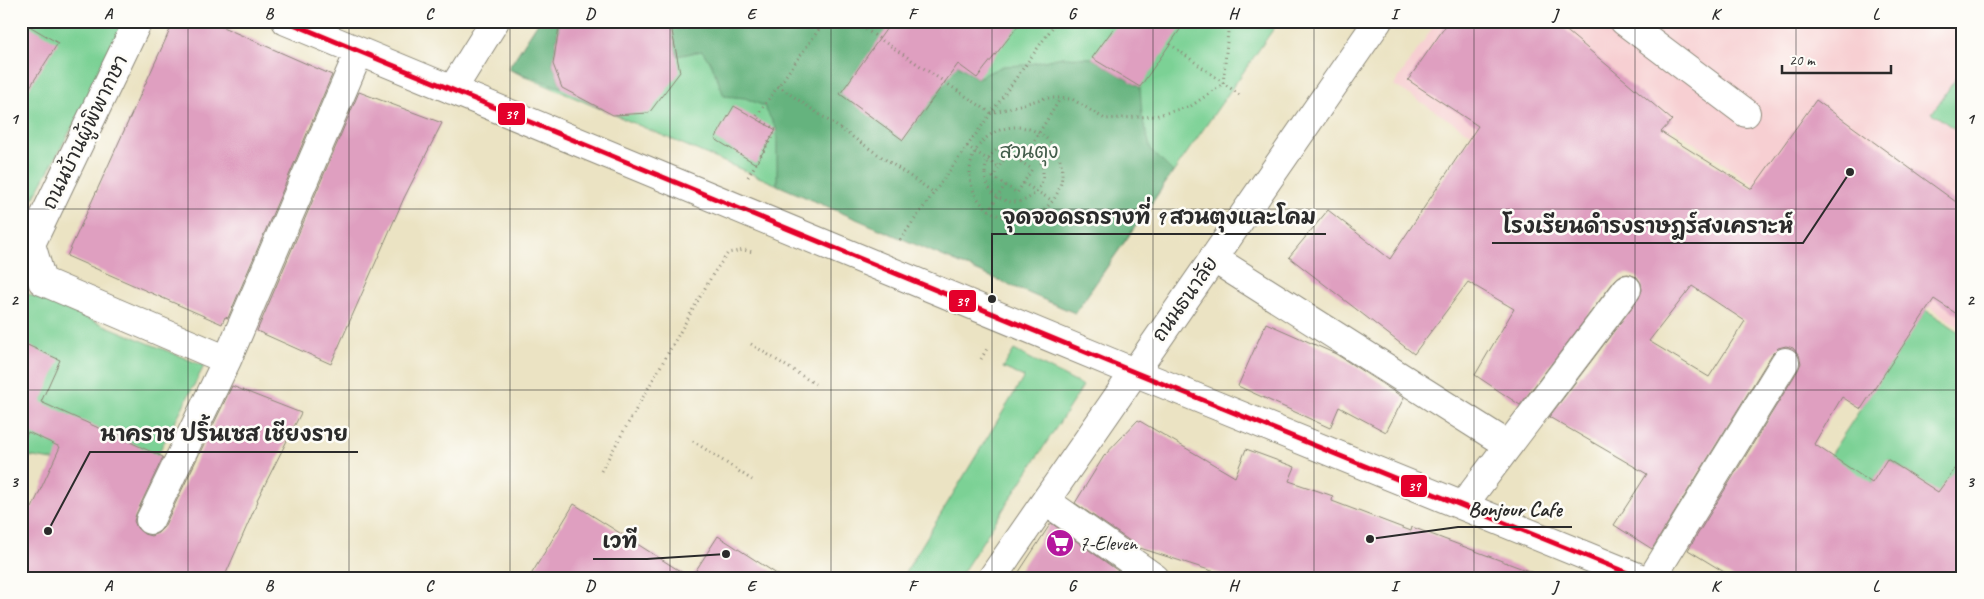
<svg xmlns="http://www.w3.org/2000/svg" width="1984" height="599" viewBox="0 0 1984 599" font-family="Caveat,'Playpen Sans Thai',sans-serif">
<rect width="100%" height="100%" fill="#fdfcf7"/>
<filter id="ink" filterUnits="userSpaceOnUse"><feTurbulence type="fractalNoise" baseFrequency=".02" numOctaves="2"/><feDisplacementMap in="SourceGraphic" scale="10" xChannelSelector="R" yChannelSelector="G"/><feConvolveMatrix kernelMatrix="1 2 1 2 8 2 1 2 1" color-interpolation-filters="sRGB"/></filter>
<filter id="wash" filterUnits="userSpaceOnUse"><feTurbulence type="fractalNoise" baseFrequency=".0096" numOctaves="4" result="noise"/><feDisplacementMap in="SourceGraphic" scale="20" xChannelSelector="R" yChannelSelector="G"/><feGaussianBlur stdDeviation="1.12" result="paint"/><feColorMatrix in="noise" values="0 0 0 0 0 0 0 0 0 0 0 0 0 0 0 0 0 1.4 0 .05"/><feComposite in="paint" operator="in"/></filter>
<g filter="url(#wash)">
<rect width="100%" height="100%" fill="#ebe3c3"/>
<path fill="#f7cfd2" d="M1437 21H1963V330L1674 129 1600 216 1394 85Z"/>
<path fill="#7cd195" stroke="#547e60" d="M21 21H130L21 221Z
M539 21H1279L1075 313 508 69Z
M1963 68V135L1932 113Z
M21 291 204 366 147 475 21 455Z
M1926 310 1963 334V458L1926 511 1901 493 1912 475 1888 459 1872 483 1824 464Z
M1014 350 1083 386 959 578H902L1024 377 1003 368Z"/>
<path fill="#65b37e" stroke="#486f54" d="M539 21H560L553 64 562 88 508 69Z
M670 21H894L977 78 1003 66 1025 65 1062 57 1092 58 1140 87 1142 117 1151 150 1173 172 1075 313 777 185V130L764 106 745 98 724 96 712 65 702 51 677 56Z"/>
<g id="blocks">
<path fill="#df9fc0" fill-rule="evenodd" d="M21 21 58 43 21 101Z
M174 21H209L332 75 228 318 225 317 222 324 67 256Z
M560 21H670L680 72 649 113 613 115 562 88 553 64Z
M892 21H1022L977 78 958 64 903 140 840 94Z
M1119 21H1186L1140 87 1092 58Z
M1449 21H1555L1672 120 1661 132 1752 189 1816 100 1963 207V318L1934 299 1861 409 1842 397 1814 444 1872 483 1887 459 1938 492 1963 458V578H1734L1688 550 1798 370 1801 363 1799 355 1793 348 1786 346 1778 348 1772 354 1652 549 1614 525 1647 474 1549 417 1639 298 1642 290 1641 283 1637 277 1628 274 1621 275 1615 280 1520 405 1475 375 1514 309 1468 282 1414 354 1289 257 1328 210 1390 259 1478 126 1408 80ZM1692 286 1745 321 1709 377 1649 341Z
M359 92 442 123 404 198 331 364 257 331Z
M734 106 776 130 756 164 715 139Z
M1266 323 1336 354 1404 398 1386 432 1339 407 1330 428 1238 386Z
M21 342 60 360 41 402 163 457 136 514 134 521 137 528 144 534 151 536 158 533 164 527 232 386 301 413 257 500 258 501 224 578H21V502L32 508 60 447 28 432 21 447Z
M1138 420 1235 477 1246 449 1295 467 1289 481 1333 496 1332 501 1411 531 1412 527 1539 575 1538 578H1234L1140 548 1075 503 1104 456Z
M574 504 691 578 718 536 783 578H529Z
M1051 523 1128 578H1015Z"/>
</g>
</g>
<g filter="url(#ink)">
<use href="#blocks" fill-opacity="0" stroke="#8b8777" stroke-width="1"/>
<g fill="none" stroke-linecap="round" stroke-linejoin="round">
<defs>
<path id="minor" d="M138 21 31 244 42 281 227 360 359 52
M286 21 1134 372 1640 578
M1624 21 1746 113
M452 90 495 21
M1213 258 1508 445
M1046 501 1155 578
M1464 504 1627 289
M150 520 227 360
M992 578 1378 21
M1652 578 1785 362"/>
</defs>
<use href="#minor" stroke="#8b8777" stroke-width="30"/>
<path stroke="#8b8777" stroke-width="3" stroke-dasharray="1 4" stroke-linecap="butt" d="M853 21 991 113 1045 98H1060L1072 99 1105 119 1155 116 1191 106 1223 84 1229 21
M1170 44 1241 96
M778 86 933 192
M970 173a46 46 0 1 1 92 0a46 46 0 1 1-92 0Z
M985 173a29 29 0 1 1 58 0a29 29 0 1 1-58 0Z
M967 146 999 167 1008 153 1032 169 1017 193 993 177 999 167
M1021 162 1060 99
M748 177 776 130 756 117 825 21
M1023 183 1053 201
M989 211 1005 185
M900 240 1057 21
M751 344 815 384
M981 359 988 347
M693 441 752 480
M601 471 713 274 728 253 744 250 753 252"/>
<use href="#minor" stroke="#fff" stroke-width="28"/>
<defs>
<path id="bus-1" d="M286 21 1134 372 1640 578"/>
</defs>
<use href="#bus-1" stroke="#fdfcf7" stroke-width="9"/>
<use href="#bus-1" stroke="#e4002b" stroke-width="5"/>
</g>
</g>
<path fill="none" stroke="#2b2b2b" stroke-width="1" stroke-opacity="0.55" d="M188 21V578M349 21V578M510 21V578M670 21V578M831 21V578M992 21V578M1153 21V578M1314 21V578M1474 21V578M1635 21V578M1796 21V578M21 209H1963M21 390H1963"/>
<defs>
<symbol id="supermarket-disc" viewBox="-11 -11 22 22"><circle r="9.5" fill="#b5179e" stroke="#fdfcf7"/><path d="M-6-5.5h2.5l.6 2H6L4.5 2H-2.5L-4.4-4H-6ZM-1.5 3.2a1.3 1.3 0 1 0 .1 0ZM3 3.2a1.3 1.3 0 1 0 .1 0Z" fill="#fff"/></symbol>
</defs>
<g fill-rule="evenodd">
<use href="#supermarket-disc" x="1044" y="527" width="32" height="32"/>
</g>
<g text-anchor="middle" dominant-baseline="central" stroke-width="5" stroke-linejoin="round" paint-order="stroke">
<g font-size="20" fill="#2b2b2b" stroke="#fdfcf7">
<text transform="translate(85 132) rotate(-64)">ถนนบ้านผู้พิพากษา</text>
<text transform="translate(1185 299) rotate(-55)">ถนนธนาลัย</text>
</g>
<g font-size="20" fill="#435d4b" stroke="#fdfcf7">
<text x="1029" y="151">สวนตุง</text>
</g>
<g font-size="20" fill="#2b2b2b" stroke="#fdfcf7" text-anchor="start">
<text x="1079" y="543">7-Eleven</text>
</g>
</g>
<path fill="none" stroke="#2b2b2b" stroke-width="2" d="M992 299L992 234H1326M1850 172L1803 243H1492M48 531L90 452H358M1370 539L1458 527H1572M726 554L647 559H593"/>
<g fill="#2b2b2b" stroke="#fdfcf7" stroke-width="2">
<circle cx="992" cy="299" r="5"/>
<circle cx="1850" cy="172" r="5"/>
<circle cx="48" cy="531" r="5"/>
<circle cx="1370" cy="539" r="5"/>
<circle cx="726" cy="554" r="5"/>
</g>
<g font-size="21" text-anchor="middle" font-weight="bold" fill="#2b2b2b" stroke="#fdfcf7" stroke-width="5" stroke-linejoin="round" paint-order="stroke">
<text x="1159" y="224">จุดจอดรถรางที่ 9 สวนตุงและโคม</text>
<text x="1648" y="233">โรงเรียนดำรงราษฎร์สงเคราะห์</text>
<text x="224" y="441">นาคราช ปริ้นเซส เชียงราย</text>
<text x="1515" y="516">Bonjour Cafe</text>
<text x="620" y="548">เวที</text>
</g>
<g stroke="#fdfcf7" stroke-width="2">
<rect x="497" y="102" width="29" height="24" rx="5" fill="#e4002b"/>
<rect x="948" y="289" width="29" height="24" rx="5" fill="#e4002b"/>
<rect x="1400" y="474" width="28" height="24" rx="5" fill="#e4002b"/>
</g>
<g font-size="14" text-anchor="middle" font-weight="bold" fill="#fff">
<text x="511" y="119">39</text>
<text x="962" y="306">39</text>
<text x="1414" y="491">39</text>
</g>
<rect width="1984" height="599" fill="none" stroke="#fdfcf7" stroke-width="55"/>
<path d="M1782 65v8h109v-8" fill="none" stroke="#2b2b2b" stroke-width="2.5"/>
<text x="1789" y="65" font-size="15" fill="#2b2b2b" stroke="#fdfcf7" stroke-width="4" paint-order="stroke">20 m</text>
<rect x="28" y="28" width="1928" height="544" fill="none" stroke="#2b2b2b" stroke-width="2"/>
<g font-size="16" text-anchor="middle" font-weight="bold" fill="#2b2b2b">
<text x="108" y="19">A</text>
<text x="269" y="19">B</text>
<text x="429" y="19">C</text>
<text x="590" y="19">D</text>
<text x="751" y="19">E</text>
<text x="912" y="19">F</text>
<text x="1072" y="19">G</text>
<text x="1233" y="19">H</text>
<text x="1394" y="19">I</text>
<text x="1555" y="19">J</text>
<text x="1715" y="19">K</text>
<text x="1876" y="19">L</text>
<text x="14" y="124">1</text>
<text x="1970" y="124">1</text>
<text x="14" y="305">2</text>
<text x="1970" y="305">2</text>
<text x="14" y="487">3</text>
<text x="1970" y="487">3</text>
<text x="108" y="591">A</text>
<text x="269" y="591">B</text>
<text x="429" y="591">C</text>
<text x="590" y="591">D</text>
<text x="751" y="591">E</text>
<text x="912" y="591">F</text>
<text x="1072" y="591">G</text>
<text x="1233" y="591">H</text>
<text x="1394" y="591">I</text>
<text x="1555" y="591">J</text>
<text x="1715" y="591">K</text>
<text x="1876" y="591">L</text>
</g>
</svg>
